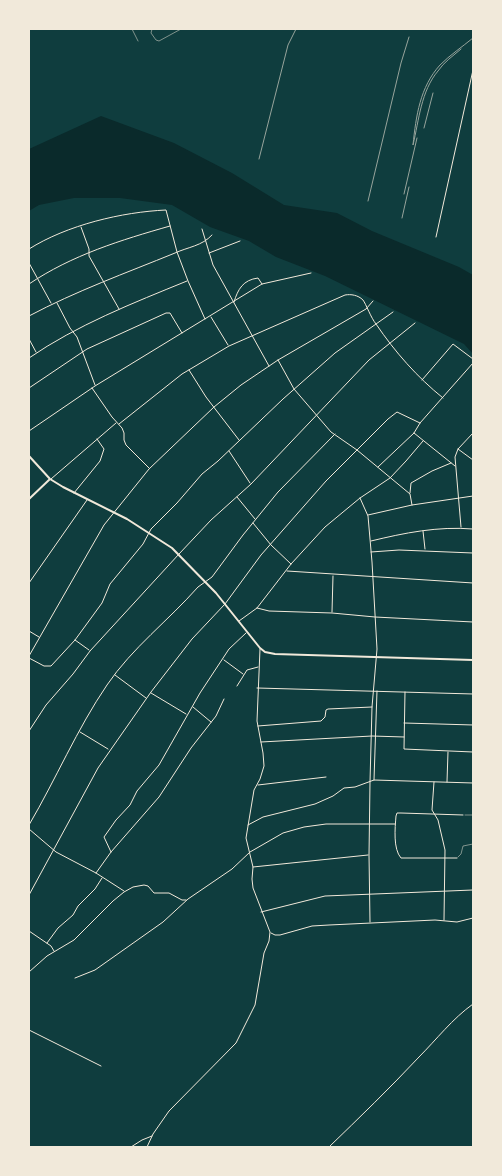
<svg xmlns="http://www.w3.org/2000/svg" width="502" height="1176" viewBox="0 0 502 1176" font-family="'Work Sans',sans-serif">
<rect width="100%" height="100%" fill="#0f3d3e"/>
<path fill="#0a2a2b" d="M101 116 174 143 232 173 284 205 337 213 372 231 459 267 473 275V354L464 344 325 276 276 257 249 241 210 227 172 205 120 198H74L39 205 29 211V149Z"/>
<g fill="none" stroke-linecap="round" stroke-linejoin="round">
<path stroke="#f1e9da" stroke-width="0.5" d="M132 29 138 41
M152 29 151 33 156 40 159 41 181 29
M465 815H473
M458 857 461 854 463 846 473 844"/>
<path stroke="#f1e9da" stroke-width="1" d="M81 227 89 249V256L119 309
M202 229 213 265 269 366
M436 237 473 70
M29 249C67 225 122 212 166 210L177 252 188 281 205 319
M209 253 240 241
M29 263 51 303
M29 284C72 255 121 240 170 226
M234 302C238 289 243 280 258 278L262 284
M57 303 70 328 77 337 95 385
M29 316C76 291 126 273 175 253 188 247 202 246 212 235
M211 317 228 345
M29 339 36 352
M29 358C77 325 133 303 187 281
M278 360 294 389 331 432 357 450 410 494 412 505
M189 370 206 397 239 440
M422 380 453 344 473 359
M29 388 87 349 166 313H170L182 333
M92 388 112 417 122 428 124 433V440L126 445 149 468
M119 424 182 374 229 346 345 295C351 294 358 295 363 300 366 304 371 318 376 324 395 352 417 377 443 398
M29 431 95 386 262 284 311 273
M414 433 455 466
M458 449 473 460
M229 451 250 483
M378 467 414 433 420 423 473 363
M51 479 116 423
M74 493 100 461 104 449 97 439
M410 493 411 483 432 471 451 463
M237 497 255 519
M360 498 368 516 372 562 377 649 372 707 370 782 369 855 370 922
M368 515 412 505 473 496
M253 523 271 545 291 564
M461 527 455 457 458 449 473 433
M423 531 425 549
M371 541C404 533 438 526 473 529
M371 552 399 550 473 553
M287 571 473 583
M29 583 87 500
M257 608 269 611 332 613 375 617 473 622
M332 612 333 576
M239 621 257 608 291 564 325 527 360 498 390 478 406 461 423 441
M29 631 39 637
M75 640 89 650
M29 656 104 525 149 469 214 407 241 385 278 360 366 309 373 301
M29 658 44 666H51L75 640 102 603 110 584 143 544 151 529 177 503 202 474 218 461 283 399 335 353 393 312
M224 660 243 674
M115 675 146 698
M237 686 247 670 258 667
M257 688 473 694
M405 692 404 749 473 752
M151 693 186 714
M193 707 211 722
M404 723 473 725
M258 726 321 721 325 717 326 710 328 709 372 707
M29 731 46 705 73 674 90 651 179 554 211 520 251 484 369 360 415 323
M80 732 108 749
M261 742 372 736 404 737
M374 780 377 691
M434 782 432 810 438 820 445 850 444 920
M447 782 448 752
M258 785 326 777
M29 825C56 779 77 729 107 685 132 648 169 620 198 587L212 577 243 535 278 492 335 434
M248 825 263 817 315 804 333 796 344 788 355 787 374 780 473 783
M29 829 56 852 96 873 124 891
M111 852 104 837 116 820 130 805 137 791 159 765 200 693 229 649 246 633
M457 858H401C393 849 395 828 396 816L397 813H401L463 815
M253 867 368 855
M96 873 111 852 159 797 191 748 216 716 224 699
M29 895 98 768 151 692 192 639 225 604 261 555 326 481 388 419 397 412 420 423
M261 912 325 896 473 890
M29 931 51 946 54 951
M271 933 275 935H280L312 926 329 925 435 920 457 922 473 918
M47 943 58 928 73 915 78 906 95 889 102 878
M29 972 47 956 74 940 113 901 124 892 133 887 144 885 148 886 154 893H169L182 900H186
M75 978 95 970 163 922 188 899 232 869 250 852 283 833 304 827 326 824H395
M29 1030 101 1066
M131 1147 142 1140 152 1136
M147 1147 153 1134 169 1111 236 1043 255 1005 264 953 269 941 270 932 253 888 252 879 253 867 246 838 254 790 260 779 264 766 263 753 257 721 260 649
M329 1147C359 1118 390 1088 419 1057 437 1039 452 1019 473 1004"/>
<path stroke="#f1e9da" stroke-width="2" d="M29 456 50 479 63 487 127 519 172 548 216 593 260 648 265 652 275 654 473 660
M29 499 50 479"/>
<path stroke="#97a49c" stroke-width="1" d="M461 49C453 56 444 62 438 71 421 91 419 120 413 145 416 116 420 87 440 65 450 55 462 47 473 38
M424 128 433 93
M259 159 288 45 296 29
M404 194 417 138
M368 201 401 63 409 37
M402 218 409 187"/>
</g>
<rect width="502" height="1176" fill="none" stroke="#f1e9da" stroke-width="60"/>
</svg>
